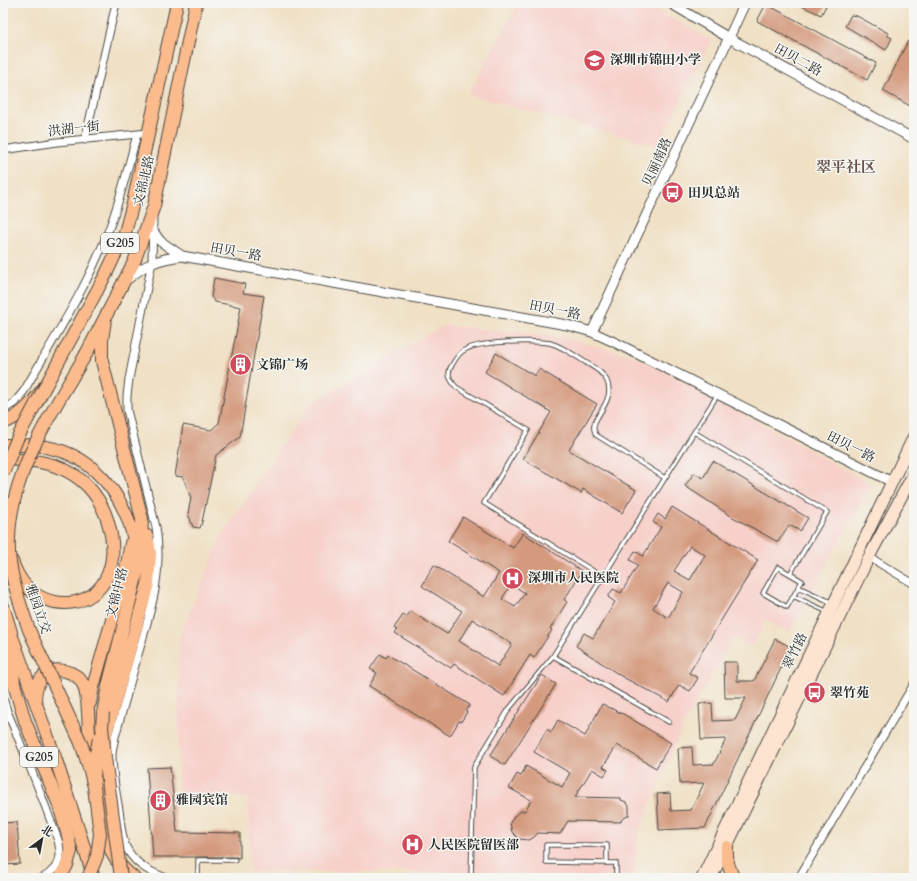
<svg xmlns="http://www.w3.org/2000/svg" width="917" height="881" viewBox="0 0 917 881" font-family="Cardo,'Noto Serif SC',serif">
<rect width="100%" height="100%" fill="#f6f6f2"/>
<filter id="ink" filterUnits="userSpaceOnUse"><feTurbulence type="fractalNoise" baseFrequency=".025" numOctaves="2"/><feDisplacementMap in="SourceGraphic" scale="8" xChannelSelector="R" yChannelSelector="G"/><feConvolveMatrix kernelMatrix="1 2 1 2 8 2 1 2 1" color-interpolation-filters="sRGB"/></filter>
<filter id="wash" filterUnits="userSpaceOnUse"><feTurbulence type="fractalNoise" baseFrequency=".012" numOctaves="4" result="noise"/><feDisplacementMap in="SourceGraphic" scale="16" xChannelSelector="R" yChannelSelector="G"/><feGaussianBlur stdDeviation="0.9" result="paint"/><feColorMatrix in="noise" values="0 0 0 0 0 0 0 0 0 0 0 0 0 0 0 0 0 1.4 0 .05"/><feComposite in="paint" operator="in"/></filter>
<g filter="url(#wash)">
<rect width="100%" height="100%" fill="#f0e0c4"/>
<path fill="#f7d0ca" d="M519 3H643L712 40 658 146 468 94Z
M444 325 566 338 639 358 871 484 789 633 766 620 751 647 734 637 683 726 639 831 633 878H597L492 873 308 871 250 872 248 798 178 793 179 638 222 535 309 405Z"/>
<g id="blocks">
<path fill="#d49a7e" fill-rule="evenodd" d="M795 3H820L826 6 821 15Z
M766 4 876 63 867 80 757 21Z
M851 15 857 16 888 33V36L892 38 886 50 845 26Z
M908 41 914 44V108L883 91Z
M214 278 245 284 243 293 264 296 240 437 216 455 202 522 200 528 193 527 188 513 191 498 183 477 175 476 183 425 211 430 219 423 241 307 215 302 211 297Z
M496 353 535 376 539 369 597 404 569 450 636 490 622 513 583 489 581 493 523 459 551 412 485 372Z
M713 461 808 518 800 531 789 525 778 542 731 516 685 486 694 473 703 478Z
M672 507 758 560 689 673 698 678 690 691 679 685 669 702 621 676 576 646 584 633 593 638 615 602 608 597 613 589 621 593 638 565 630 560 635 551 643 556 661 527 653 522 658 514 665 519ZM690 546 705 555 690 580 674 571ZM668 583 683 592 668 618 653 608Z
M463 517 513 548 523 533 582 571 564 600 567 602 550 629 552 630 534 658 530 655 504 696 454 664 451 668 395 633 397 630 394 628 403 615 407 617 410 611 447 634 462 611 422 586 434 565 484 597 499 573 448 541ZM511 584 525 593 515 607 502 599ZM472 619 512 644 498 666 459 641Z
M775 639 791 647 705 828 659 830 657 794 670 793 671 811 691 810 704 783 680 784 678 748 692 747 693 765 714 764 726 739 701 740 699 704 712 703 713 721 735 720 746 698H725L724 662H737V681H754Z
M380 654 386 658 388 655 470 705 466 711 467 712 461 722 459 721 450 736 369 686 377 673 370 669Z
M542 675 556 684 505 765 490 756Z
M602 704 625 715 671 743 656 768 617 745 603 767 608 770 604 776 592 769 575 797 621 798V800L626 802 629 806V815L621 820V822L568 821 560 834 538 833 533 838 529 840 519 839 512 832 510 823 514 816 521 811H525L531 800 509 788 517 774 521 776 526 766 562 787 570 773 534 752 547 729 551 732 558 720 585 736Z
M170 767 177 832 240 833V858L235 857H153L147 768Z
M17 822 20 864 3 865V823Z"/>
</g>
</g>
<g filter="url(#ink)">
<use href="#blocks" fill-opacity="0" stroke="#494642" stroke-width="1"/>
<g fill="none" stroke-linecap="round" stroke-linejoin="round">
<defs>
<path id="service" d="M694 432 827 512 790 574
M778 567 802 581 787 607 763 593Z
M603 577 484 503 528 430 456 387C450 380 446 373 452 365 455 360 458 354 463 351 476 341 533 340 550 343 562 346 574 355 585 362 593 367 603 372 607 381 613 395 604 406 597 418 596 420 594 423 594 426 593 429 595 432 596 435L665 478
M798 587 833 603
M793 596 828 612
M553 656 669 722
M607 863V845H546V862L607 863H616V878
M198 878V860H235
M471 878 474 767 509 709 553 656 718 394"/>
<path id="minor" d="M85 140 116 3
M3 150 57 142 148 133
M153 217 152 262 129 379 127 396V410L156 527C163 573 152 607 139 651 131 680 123 708 115 737 114 743 112 749 112 755 112 774 116 792 119 810 121 823 121 838 127 849 136 865 150 872 166 878
M3 410 14 403 24 391C54 338 88 286 109 229 121 198 128 166 137 135
M869 557 914 584
M3 698 7 711C22 747 37 783 50 819 54 830 61 843 60 855 59 865 51 874 42 878
M801 874 914 684"/>
<path id="tertiary" d="M670 3 729 38 914 139
M153 231 160 241 182 256
M128 279C145 264 159 259 182 256L567 325 592 332 614 342 892 482
M592 332 745 3"/>
<path id="secondary" d="M702 878 914 436
M711 878 869 557 914 473"/>
<path id="primary" d="M3 445C17 445 32 444 46 447 98 456 131 504 136 554
M3 459C15 460 28 460 40 462 79 469 104 495 111 535 114 551 113 567 104 582 86 610 46 609 25 585 19 578 15 570 12 561
M13 639 56 760 93 875
M35 701C35 691 37 680 46 674 58 666 77 672 83 684 89 697 88 719 89 733 91 750 97 767 100 784 102 794 104 804 105 814 107 827 107 840 112 853 117 863 125 871 134 878
M90 703 93 687 125 574 131 543
M103 713 108 686 136 577 141 548 142 519 102 361V340L105 320
M104 741 148 584 150 554 147 536
M727 847C726 859 728 868 734 878"/>
<path id="trunk" d="M86 354 134 262 154 206 196 3
M3 423C22 416 34 401 46 385L106 274 124 236 133 203 177 3
M3 606 11 632 14 684 25 721 59 805 68 836 71 851 67 865 60 878"/>
</defs>
<use href="#service" stroke="#494642" stroke-width="5.5"/>
<use href="#minor" stroke="#494642" stroke-width="9"/>
<use href="#tertiary" stroke="#494642" stroke-width="11"/>
<use href="#secondary" stroke="#494642" stroke-width="13"/>
<use href="#primary" stroke="#494642" stroke-width="14"/>
<use href="#trunk" stroke="#494642" stroke-width="14"/>
<use href="#service" stroke="#fff" stroke-width="3.5"/>
<use href="#minor" stroke="#fff" stroke-width="7"/>
<use href="#tertiary" stroke="#fff" stroke-width="9"/>
<use href="#secondary" stroke="#fde4d1" stroke-width="11"/>
<use href="#primary" stroke="#fbbb8d" stroke-width="12"/>
<use href="#trunk" stroke="#fbbb8d" stroke-width="12"/>
<defs>
<path id="primary-bridge" d="M103 713 102 727 105 757 121 878
M94 781 95 759 99 738"/>
<path id="trunk-bridge" d="M86 354C53 411 11 470 9 538 7 569 19 601 29 630L81 743 90 771 94 787 100 834 97 856 88 878
M3 473 17 439 46 385"/>
</defs>
<use href="#primary-bridge" stroke="#494642" stroke-width="14" stroke-linecap="butt"/>
<use href="#trunk-bridge" stroke="#494642" stroke-width="14" stroke-linecap="butt"/>
<use href="#primary-bridge" stroke="#fbbb8d" stroke-width="12"/>
<use href="#trunk-bridge" stroke="#fbbb8d" stroke-width="12"/>
</g>
</g>
<defs>
<symbol id="school-disc" viewBox="-11 -11 22 22"><circle r="9.5" fill="#d1495b" stroke="#f6f6f2"/><path d="M0-5L7-2L0 1L-7-2ZM-4 1L0 2.5L4 1V4Q0 6-4 4Z" fill="#fff"/></symbol>
<symbol id="bus-disc" viewBox="-11 -11 22 22"><circle r="9.5" fill="#d1495b" stroke="#f6f6f2"/><path d="M-5-6H5V4H4V6H2V4H-2V6H-4V4H-5ZM-3.5-4V0h7V-4ZM-3.5 1.2v1.5H-2V1.2ZM2 1.2v1.5H3.5V1.2Z" fill="#fff"/></symbol>
<symbol id="building-disc" viewBox="-11 -11 22 22"><circle r="9.5" fill="#d1495b" stroke="#f6f6f2"/><path d="M-4-6H4V6H1V3H-1V6H-4ZM-2.5-4.3h1.7v1.8h-1.7ZM.8-4.3h1.7v1.8H.8ZM-2.5-1h1.7V.8h-1.7ZM.8-1h1.7V.8H.8Z" fill="#fff"/></symbol>
<symbol id="hospital-disc" viewBox="-11 -11 22 22"><circle r="9.5" fill="#d1495b" stroke="#f6f6f2"/><path d="M-5-5h3v3.5h4V-5h3V5h-3V1.5h-4V5h-3Z" fill="#fff"/></symbol>
</defs>
<g fill-rule="evenodd">
<use href="#school-disc" x="582" y="48" width="25" height="25"/>
<use href="#bus-disc" x="660" y="180" width="25" height="25"/>
<use href="#building-disc" x="228" y="352" width="25" height="25"/>
<use href="#hospital-disc" x="500" y="566" width="25" height="25"/>
<use href="#bus-disc" x="802" y="680" width="25" height="25"/>
<use href="#building-disc" x="148" y="788" width="25" height="25"/>
<use href="#hospital-disc" x="400" y="832" width="25" height="25"/>
</g>
<g text-anchor="middle" dominant-baseline="central" stroke-width="3" stroke-linejoin="round" paint-order="stroke">
<g fill="#f6f6f2" stroke="#686867" stroke-width="1">
<rect x="101" y="233" width="38" height="20" rx="3"/>
<rect x="20" y="747" width="38" height="20" rx="3"/>
</g>
<g font-size="12" font-weight="bold" fill="#2b2b2b">
<text x="120" y="243">G205</text>
<text x="39" y="757">G205</text>
</g>
<g font-size="13" font-weight="bold" fill="#2b2b2b" stroke="#f6f6f2" text-anchor="start">
<text x="610" y="60">深圳市锦田小学</text>
<text x="688" y="193">田贝总站</text>
<text x="256" y="365">文锦广场</text>
<text x="528" y="578">深圳市人民医院</text>
<text x="830" y="693">翠竹苑</text>
<text x="176" y="800">雅园宾馆</text>
<text x="428" y="845">人民医院留医部</text>
</g>
<g font-size="13" fill="#2b2b2b" stroke="#f6f6f2">
<text transform="translate(798 60) rotate(29)">田贝二路</text>
<text transform="translate(74 129) rotate(-6)">洪湖一街</text>
<text transform="translate(657 162) rotate(-65)">贝丽南路</text>
<text transform="translate(144 181) rotate(-77)">文锦北路</text>
<text transform="translate(236 252) rotate(10)">田贝一路</text>
<text transform="translate(555 310) rotate(11)">田贝一路</text>
<text transform="translate(851 447) rotate(27)">田贝一路</text>
<text transform="translate(117 593) rotate(-76)">文锦中路</text>
<text transform="translate(38 609) rotate(71)">雅园立交</text>
<text transform="translate(795 651) rotate(-64)">翠竹路</text>
</g>
<g font-size="15" font-weight="bold" fill="#665248" stroke="#f6f6f2">
<text x="846" y="167">翠平社区</text>
</g>
</g>
<rect width="917" height="881" fill="none" stroke="#f6f6f2" stroke-width="16"/>
<g transform="translate(42 839) rotate(32)" stroke="#f6f6f2" stroke-width="3" paint-order="stroke">
<path d="M0-3L7 15L0 10L-7 15Z" fill="#2b2b2b"/>
<text y="-6" font-size="11" font-weight="bold" text-anchor="middle" fill="#2b2b2b">北</text>
</g>
</svg>
